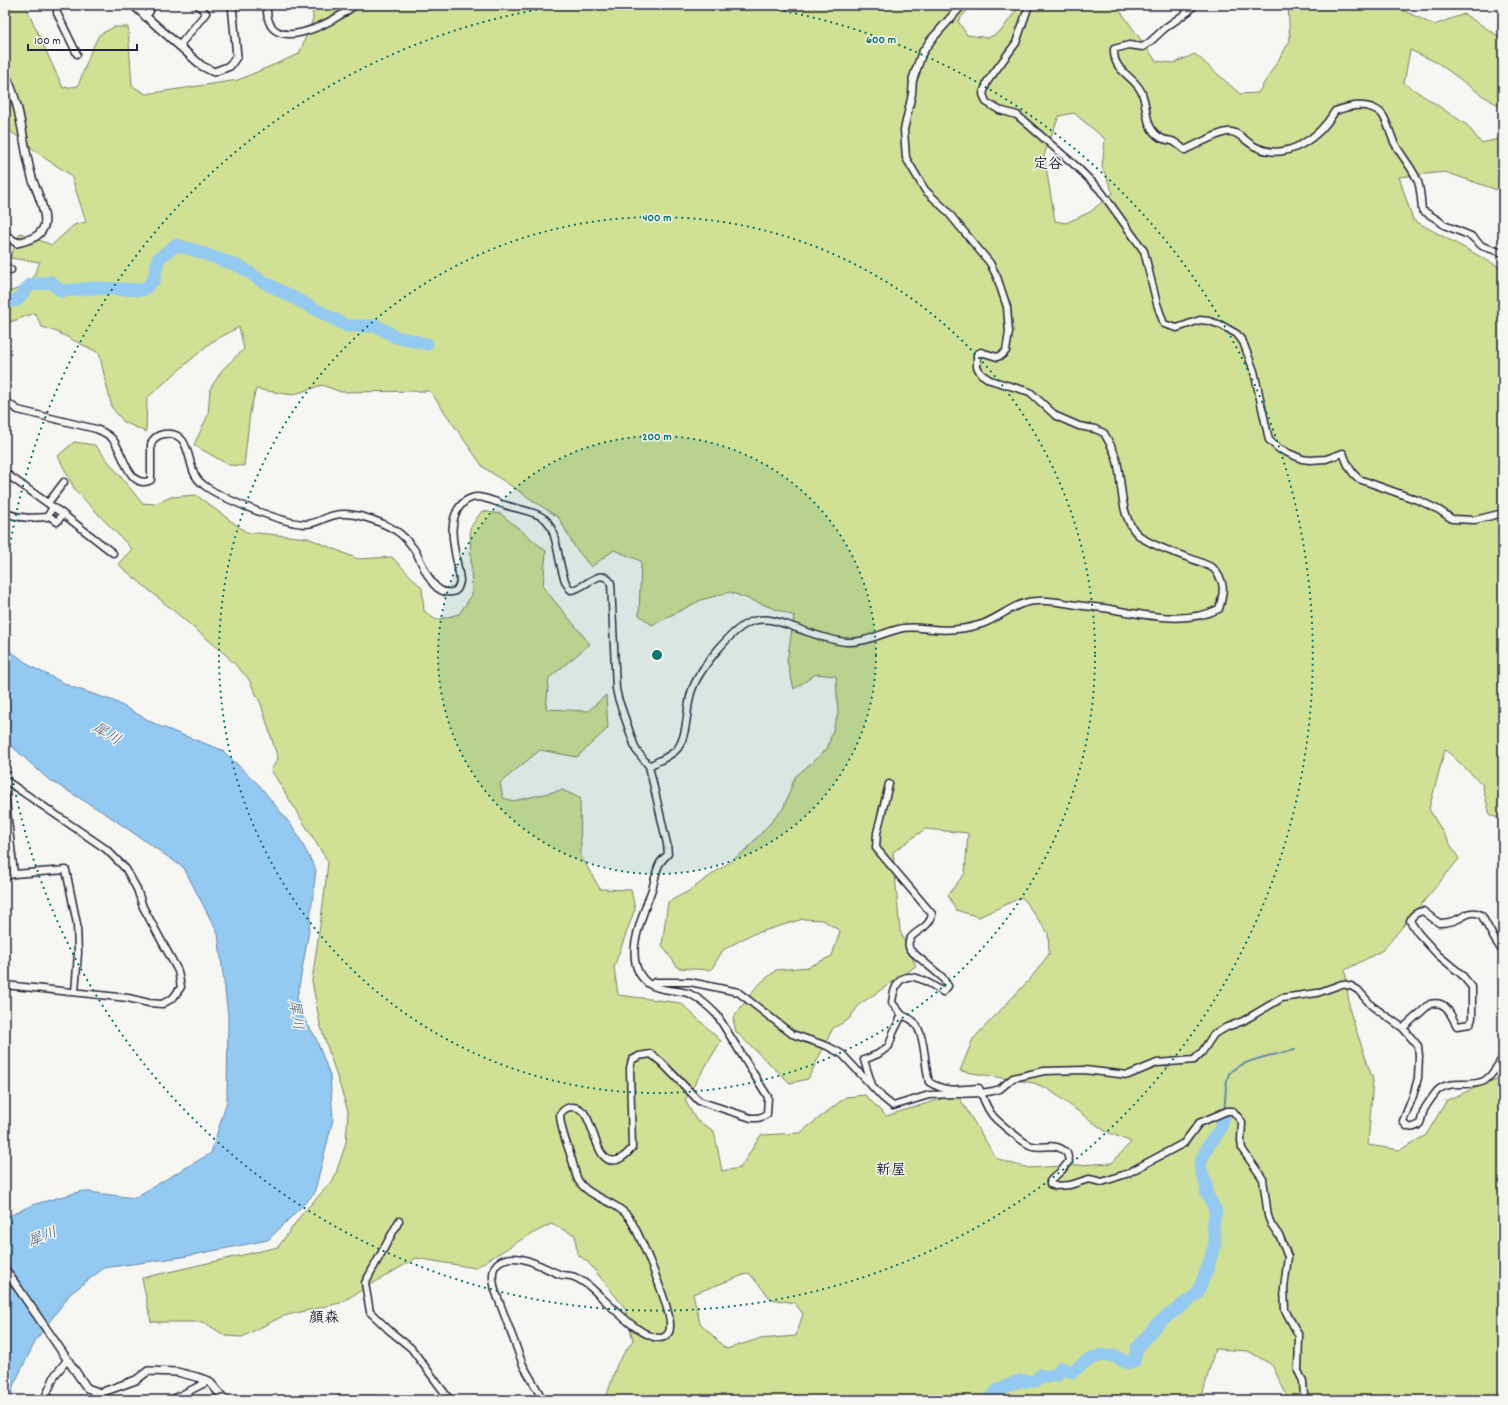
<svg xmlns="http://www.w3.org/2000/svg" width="1508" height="1405" viewBox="0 0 1508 1405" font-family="Dekko,'Klee One',sans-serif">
<rect width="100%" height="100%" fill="#f6f6f2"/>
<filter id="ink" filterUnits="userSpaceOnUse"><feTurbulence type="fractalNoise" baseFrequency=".025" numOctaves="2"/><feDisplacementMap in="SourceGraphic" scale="8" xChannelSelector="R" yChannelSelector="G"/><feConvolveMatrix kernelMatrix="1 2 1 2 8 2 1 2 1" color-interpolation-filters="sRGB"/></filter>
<g filter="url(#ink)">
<path fill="#d0e094" stroke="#798168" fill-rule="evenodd" d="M5 5H25L63 88 78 86 91 51 99 35 114 27H128L132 86 146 94 238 80 299 54 313 19 312 5H986L983 8 970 7 958 21 967 35 988 38 1001 31 1020 5H1116L1156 61 1174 63 1195 54 1240 94 1258 93 1290 41 1288 5H1392L1434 25 1464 14 1503 39V108L1483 96 1438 63 1410 50 1404 83 1467 125 1481 143 1503 138V192L1445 172 1399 177 1413 220 1503 269V820L1490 815 1482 784 1445 749 1429 809 1459 859 1383 950 1345 970 1350 1012 1373 1080 1368 1145 1400 1150 1426 1135 1447 1100 1503 1076V1400H1289L1272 1365 1248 1351 1215 1349 1201 1400H608L606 1398 617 1364 633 1340 625 1308 588 1262 577 1254 575 1235 551 1224 524 1238 475 1268 416 1258 340 1303 283 1316 242 1337 226 1336 203 1322H151L142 1278 278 1247 302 1214 334 1179 346 1143 348 1111 320 1024 312 981 324 897 328 862 271 770 278 759 261 704 248 678 225 654 118 564 132 549 75 490 58 456 74 442 95 445 142 503 155 504 171 497 196 495 246 532 308 538 358 559 392 557 422 588 424 611 436 620 459 614 472 595 470 528 482 511 501 514 546 551 543 587 590 644 549 678 546 709 588 711 606 695 608 728 577 757 540 750 500 783 503 798 513 801 562 790 580 798 581 856 600 889 631 890 635 909 614 967 618 995 681 1003 721 1041 685 1100 696 1120 714 1131 722 1171 740 1168 761 1135 800 1133 846 1097 865 1095 886 1116 957 1094 996 1158 1006 1162 1029 1168 1112 1163 1131 1142 1105 1131 1048 1089 1034 1083 960 1071 973 1039 1031 978 1049 954 1048 933 1022 897 979 917 956 910 948 895 965 873 968 833 925 829 893 852 900 931 916 966 860 1004 848 1020 833 1028 808 1079 790 1083 736 1032 733 1018 756 987 776 970 808 967 832 956 840 931 823 920 803 919 750 935 723 950 711 970 678 968 662 945 668 902 689 891 745 851 783 809 795 777 827 749 838 714 836 676 816 674 794 689 787 661 794 616 730 592 701 600 652 625 639 615 641 561 614 550 591 567 574 546 559 518 483 467 430 391 341 392 322 385 292 395 256 389 250 412 244 466 229 465 194 445 208 415 210 389 223 369 244 349 239 327 210 343 147 398 146 432 124 422 112 408 99 353 57 332 42 327 35 313 5 324V293L30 285 40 262 10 258 20 233 52 245 74 225 86 222 71 175 46 159 5 127ZM1074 113 1105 139 1102 167 1113 193 1090 212 1066 223 1055 221 1044 155 1059 116ZM749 1273 771 1299 795 1303 803 1314 796 1336 759 1339 726 1349 700 1323 693 1294Z"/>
<path fill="#94caf2" stroke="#6687a9" d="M5 647 32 667 72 687 114 701 159 726 222 750 259 785 295 830 316 870 308 936 297 998 302 1016 315 1036 330 1075 333 1120 314 1194 268 1240 182 1257 104 1268 70 1294 36 1340 13 1386 12 1400H5V1218L32 1205 82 1191 134 1198 211 1153 227 1101 228 1015 218 934 184 868 106 814 48 779 5 740Z"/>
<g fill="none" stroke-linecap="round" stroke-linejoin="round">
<path stroke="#6687a9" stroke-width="2" d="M1224 1117C1225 1107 1225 1080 1229 1074 1237 1061 1280 1053 1295 1050"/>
<path stroke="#94caf2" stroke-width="13" d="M5 302 17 300 30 285 51 282 61 291 95 288 143 290 154 280 158 259 176 245 191 249 241 267 260 280 347 326H377L396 337 427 344
M989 1400 998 1390 1019 1381H1036L1041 1375 1046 1377 1057 1375 1061 1368 1072 1372C1084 1362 1100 1350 1116 1357 1123 1360 1126 1364 1134 1362L1137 1348 1157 1324 1197 1294 1208 1267 1215 1243 1213 1224 1216 1211 1206 1192 1207 1186 1202 1174 1200 1163 1208 1146 1220 1130 1224 1117"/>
<defs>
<path id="minor" d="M57 5V13L77 54
M145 5 150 11 145 17
M267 5C264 61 334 22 355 5
M1029 5 1016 43 987 82 983 94 986 102 999 110 1017 115 1077 167 1100 190 1144 251 1157 304 1164 324 1177 328 1200 320 1209 321 1221 325 1237 334 1243 342 1254 371 1269 440 1279 449 1302 459 1310 460 1326 459 1343 453C1347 463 1350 472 1359 479L1420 501 1439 510 1452 519 1475 520 1503 513
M1194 5 1189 11 1165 28 1151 41 1143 47 1129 45 1114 49C1113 72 1132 74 1141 91 1148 105 1144 126 1158 136 1162 140 1168 140 1172 141 1177 143 1181 147 1185 150 1193 146 1219 133 1227 132 1237 130 1245 141 1254 146 1286 163 1319 138 1335 111 1348 106 1367 102 1380 112 1387 118 1390 134 1394 142 1401 156 1413 168 1418 182 1421 191 1421 201 1422 210L1438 220 1444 225 1471 236 1482 246 1503 253
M179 46 206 13 198 5
M5 266 11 270
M5 401 18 410 96 429C104 432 110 435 114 441 123 453 130 491 151 480V444C153 438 158 435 164 434 190 430 187 460 195 475 197 479 201 483 205 486 223 499 284 524 306 524 316 524 325 517 335 515 352 511 380 521 395 530 403 535 409 542 414 549 423 562 431 596 452 592 458 591 459 586 460 581 458 557 442 521 464 502 468 499 473 497 478 497 487 498 496 502 505 505 516 509 540 512 547 521 560 537 558 579 571 590 584 590 601 565 611 583L616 689 618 698 636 750 649 766 667 844 668 854C665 857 662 860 660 863 655 871 655 883 651 892 642 918 620 963 649 984 661 992 678 989 690 994 701 999 709 1007 717 1015L768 1097 767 1114C762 1118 758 1118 751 1118L699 1101 661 1062 651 1054 639 1056 632 1060 630 1068 632 1148C628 1153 623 1158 617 1160 591 1167 597 1107 573 1107 567 1107 564 1109 560 1114 560 1129 567 1143 571 1157 574 1165 575 1174 578 1180 589 1198 614 1200 627 1215 638 1228 672 1311 670 1327 670 1331 668 1335 664 1337 645 1345 604 1298 589 1286 585 1283 577 1277 571 1276 567 1275 563 1276 559 1274 543 1268 517 1250 499 1262 490 1268 493 1281 495 1290L523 1365 543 1400
M5 480 8 475 53 507 47 517C33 518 17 519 5 512
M48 503 64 482
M63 514 113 553
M48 515 57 522 63 514 53 507
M649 766C658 761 672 756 678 748 688 733 686 710 691 693 697 672 732 627 753 621 770 616 787 625 802 630 816 635 832 641 847 642 866 643 881 633 899 629 909 626 921 628 932 629 949 631 966 629 982 624 1000 618 1016 601 1037 601 1050 600 1064 603 1077 605 1088 607 1099 607 1110 609 1145 615 1185 625 1219 609 1224 592 1226 582 1213 568 1190 556 1164 552 1142 538 1119 522 1123 485 1117 461 1115 452 1109 442 1104 433L1095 429 1079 426 1056 416 1030 392 990 380 981 374 977 367V354L981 352 997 357 1002 355 1006 351 1009 332 1007 307 997 277 990 263 946 210 925 190 906 158 904 130 912 94 913 79
M5 780 106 849 126 869 137 889 143 907 178 971 181 987 173 998 162 1004 149 1003 128 998 5 985
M5 793 14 874
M5 877 14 874 66 870 77 924 78 953 75 992
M651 985 655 982H690L738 992 792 1034 827 1046 842 1054 883 1098 893 1106 929 1095 981 1093 993 1091 1000 1089 1013 1078 1044 1071 1084 1070 1128 1075 1157 1063 1194 1060 1202 1052 1214 1034 1227 1027 1243 1021 1282 998 1317 993 1342 984 1351 986 1358 990 1372 1006 1403 1028 1418 1046 1419 1056 1418 1078 1413 1096 1403 1121C1406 1128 1414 1130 1420 1123 1422 1119 1422 1113 1425 1108 1428 1103 1433 1096 1437 1091 1449 1079 1470 1088 1484 1081 1492 1077 1498 1064 1503 1057
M902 1015C905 1017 910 1018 913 1021 926 1034 924 1064 929 1082 946 1093 960 1089 979 1088 983 1097 986 1108 993 1116 997 1121 1026 1145 1032 1146 1046 1149 1054 1141 1067 1153L1069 1161 1062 1170 1050 1181V1184L1055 1186 1070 1185 1089 1179 1102 1182 1126 1174 1184 1143 1199 1123 1227 1111H1233L1242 1122 1241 1140 1242 1149 1263 1179 1268 1216 1271 1224 1280 1237 1288 1257 1284 1288 1285 1310 1299 1336 1298 1371 1303 1381 1304 1396 1303 1400
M1403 1028 1430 1004C1448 1000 1449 1014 1457 1026L1470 1024 1472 1018V987L1461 974 1438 955 1418 933 1410 921C1412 915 1417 912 1423 911L1439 923C1445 923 1452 922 1458 919 1466 915 1473 909 1482 916L1495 940 1503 952
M872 1085 864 1060 878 1054 889 1046 893 1033 902 1015 892 1003C896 964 920 976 943 992L948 986 942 977 910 950C902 932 930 932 932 914L876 848 877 833 889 784
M399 1221 365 1283 370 1312 390 1331 411 1348 450 1400
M44 1400 55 1375 68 1359
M93 1400 94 1391
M171 1400 209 1381"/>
<path id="tertiary" d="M133 5 202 66 214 72 230 66 237 56 232 5
M5 74C23 108 22 146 33 181 37 191 48 216 44 226 40 238 28 240 17 243L5 235
M913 79 922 53 931 40 962 5
M5 1269 87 1388 100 1393 136 1380 148 1371 177 1372 197 1377 209 1381 225 1400
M340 1400H374"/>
</defs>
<use href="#minor" stroke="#22223b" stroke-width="9"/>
<use href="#tertiary" stroke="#22223b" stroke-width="10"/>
<use href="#minor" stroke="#f6f6f2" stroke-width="6"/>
<use href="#tertiary" stroke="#f6f6f2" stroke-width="7"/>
</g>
</g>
<circle cx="657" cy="655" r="219" fill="#0f766e" fill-opacity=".12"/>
<g fill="none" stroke="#0f766e" stroke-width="2" stroke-dasharray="2 4">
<circle cx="657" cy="655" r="219"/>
<circle cx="657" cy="655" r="438"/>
<path d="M5 581A656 656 0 0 1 566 5M748 5A656 656 0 1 1 5 729"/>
</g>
<g text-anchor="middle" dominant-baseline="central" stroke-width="3" stroke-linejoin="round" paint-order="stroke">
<g font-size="15" font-weight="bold" fill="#22223b" stroke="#f6f6f2">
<text x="1048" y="165">定谷</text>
<text x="891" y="1171">新屋</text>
<text x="324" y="1319">顔森</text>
</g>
<g font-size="15" font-style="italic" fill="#445472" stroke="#f6f6f2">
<text transform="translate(106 735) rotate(31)">犀川</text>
<text transform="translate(295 1015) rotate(82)">犀川</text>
<text transform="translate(43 1238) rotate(-21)">犀川</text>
</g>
</g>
<circle cx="657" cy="655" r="6" fill="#0f766e" stroke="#f6f6f2" stroke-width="2"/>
<g font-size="12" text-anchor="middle" font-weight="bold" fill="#0f766e" stroke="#f6f6f2" stroke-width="3" stroke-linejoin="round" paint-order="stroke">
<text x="881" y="43">600 m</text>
<text x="657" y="221">400 m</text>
<text x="657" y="440">200 m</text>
</g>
<rect width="1508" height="1405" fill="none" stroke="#f6f6f2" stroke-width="20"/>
<rect x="10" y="10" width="1488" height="1385" fill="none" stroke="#22223b" stroke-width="1.5" filter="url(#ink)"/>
<path d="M28 44v6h109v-6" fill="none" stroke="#22223b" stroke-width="2"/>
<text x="34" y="44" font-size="12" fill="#22223b" stroke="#f6f6f2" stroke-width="3" paint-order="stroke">100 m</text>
</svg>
